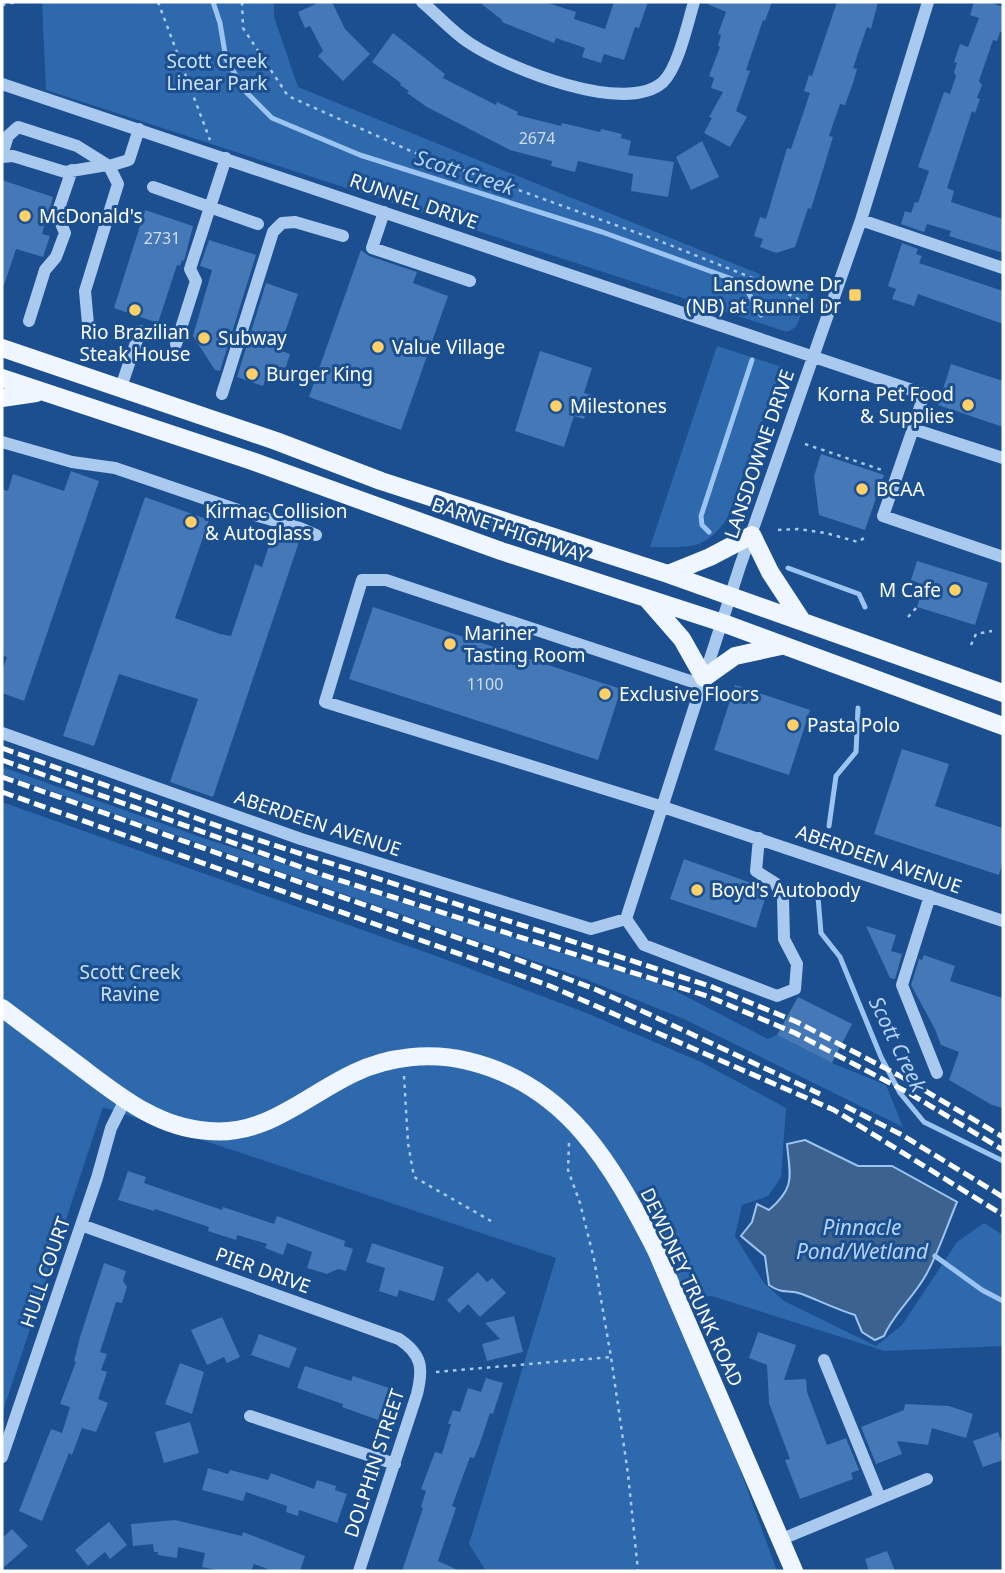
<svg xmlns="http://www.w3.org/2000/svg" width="1005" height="1573" viewBox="0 0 1005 1573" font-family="'Noto Sans',sans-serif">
<rect width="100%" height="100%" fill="#1b4f8f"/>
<path fill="#2e69ad" d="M42 2H274V17L298 87 809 294 796 327 787 332 46 90Z
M717 346 782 367 727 519C702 553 688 546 650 547Z
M2 767 206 839 666 986 768 1039 777 1035 832 1063 886 1085 903 1127 686 1020 585 979 2 774Z
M2 802 439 957 584 1012 701 1062 786 1108 781 1177 768 1196 742 1205 735 1236 764 1283 784 1301 876 1346 902 1325 957 1242 984 1223 1003 1235V1346L885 1351 712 1296 678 1299 777 1571H486L469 1544 556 1258 103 1107 2 1414Z"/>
<path fill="#3c6290" stroke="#9cc4f0" stroke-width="2" d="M805 1140 858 1166H892L957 1202C947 1226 939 1251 927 1273 915 1296 894 1313 884 1336L875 1340 862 1332 855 1315C836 1309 820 1301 802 1294 788 1288 785 1296 769 1285L765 1256 741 1236 752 1222 757 1204 769 1210C796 1187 790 1176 787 1144Z"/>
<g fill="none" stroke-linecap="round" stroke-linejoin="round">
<path stroke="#9cc4f0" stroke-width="5" d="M213 2 220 23 226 59 245 91 272 118 360 155 602 232 743 283 761 315
M709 532 702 525 701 516 752 360
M788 568 859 594 865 607
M829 826 836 776 856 752 858 708
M818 897 821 933 840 957 881 1057 900 1093 924 1122 1003 1161
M935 1256 982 1290 1003 1301"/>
</g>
<path fill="#4478b7" d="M320 2H332L345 29 370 54 343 81 318 56 323 51 310 26 305 28 298 12Z
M479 2H545L576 12 574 19 605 29 614 2H648L639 28 635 27 624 60 604 54 601 63 582 57 585 48 556 38 554 43 502 22V20Z
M703 2H772L765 21 763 20 746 70 750 71 736 111 747 117 730 147 704 133 712 118 709 117 723 92 711 88 714 78 709 76 720 47 718 46 721 35 718 34 726 12Z
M837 2H878L871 29 867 27 853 68 857 69 853 83 845 105 840 104 829 136 833 137 811 209 808 208 795 247 776 253 760 247 763 239 754 236 760 217 766 219 787 148 791 149 810 93 804 91 809 75 812 76Z
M974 2H989L1003 7V31L1000 32 997 41 993 40 979 81 982 85 977 98 980 99 975 113 972 111 947 188 954 191 951 202 1003 219V253L949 236 951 231 927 224 924 232 901 224 905 211 911 213 915 202 918 203 929 171 918 167 944 92 950 94 956 76 954 72 957 63 954 62 960 44 968 47 979 18 970 15Z
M393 33 445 74 443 78 496 105 497 102 518 112 517 115 561 126 562 123 600 132 601 129 622 134 621 138 631 141 628 155 674 162 668 197 631 191 633 174 578 161 575 172 551 166 552 161 510 150 427 107 407 93 409 91 400 85 401 83 372 62Z
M702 141 719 177 691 190 676 157Z
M2 180 53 197 42 234 50 236 43 257 16 249 4 285H2Z
M145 210 193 226 184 261 182 260 180 266 177 265 158 323 114 308Z
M209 240 256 255 220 371 215 370 193 336 212 270 200 266Z
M902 243 918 249 916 254 922 256 919 263 1003 291V324L918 294 914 306 892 299 896 289 888 286Z
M361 250 369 256 417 272 413 283 448 296 401 430 309 397Z
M266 283 298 294 279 350 290 354 281 382 266 377 263 386 237 377Z
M540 351 592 368 584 393 592 395 584 419 574 416 564 447 515 431Z
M951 364 1003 381V427L938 405Z
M821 454 884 475 865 530 819 515 814 476Z
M71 471 99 481 24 701 2 693V671L7 657 2 655V489L8 491 13 474 64 491Z
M145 497 209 520 175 618 220 634 231 636 255 564 262 567 274 530 300 539 213 797 170 782 198 699 119 674 94 746 63 736Z
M917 561 988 583 975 625 917 607 921 594 916 592 919 583 911 580Z
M373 607 621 689 598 760 349 679Z
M735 685 810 710 789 775 714 750Z
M902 749 949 764 935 806 1003 828V861L999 875 874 834Z
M684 859 768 889 756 928 670 899Z
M866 926 896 935 891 951 902 954 895 979 890 978Z
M924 955 955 966 950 981 1003 998V1108L992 1105 949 1080 959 1052 941 1045 935 1029 911 985 919 959 922 960Z
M798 997 852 1024 832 1063 777 1035Z
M128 1171 146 1177 144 1183 222 1210 223 1207 274 1224 277 1216 345 1241 344 1246 353 1249 346 1271 338 1269 327 1274 307 1268 312 1252 287 1243 283 1255 265 1248 267 1244 237 1235 236 1240 208 1231 209 1227 155 1209 154 1211 118 1200Z
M372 1243 444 1267 434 1301 399 1290 397 1297 379 1291 385 1268 366 1262Z
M104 1263 126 1271 123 1281 127 1287 122 1303 116 1302 100 1352 107 1354 101 1370 107 1372 98 1399 108 1403 96 1432 82 1428 72 1455 69 1453 42 1521 19 1511 51 1429 62 1433 70 1407 60 1404 76 1362 74 1361 80 1337Z
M478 1272 487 1282 492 1278 506 1293 480 1317 468 1304 459 1313 447 1300Z
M514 1316 523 1352 487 1361 482 1344 500 1339 485 1323Z
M222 1317 240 1357 227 1363 224 1357 207 1365 191 1330Z
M758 1332 796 1345 784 1380 806 1379 807 1392 827 1445 846 1438 859 1470 851 1473 853 1479 800 1499 785 1460 790 1459 769 1403 767 1365 749 1358Z
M259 1334 297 1348 289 1368 251 1355Z
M180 1363 204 1372 192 1414 165 1404Z
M305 1366 351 1381 353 1376 389 1388 378 1420 342 1407 343 1404 297 1388Z
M486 1378 503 1383 493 1414 490 1413 479 1446 474 1458 470 1457 452 1506 456 1508 438 1561 460 1571H402L423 1508 421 1507 426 1491 421 1489 435 1452 442 1454 451 1424H448L453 1410 460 1412 468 1388 481 1392Z
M905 1404 949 1406 973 1414 966 1438 932 1428 928 1445 897 1441 902 1454 876 1464 861 1427 904 1410Z
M190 1422 199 1453 164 1463 155 1432Z
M998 1432 1003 1446V1460L983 1467 973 1441Z
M208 1468 228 1474 230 1470 268 1480 271 1473 314 1489 317 1480 336 1486 335 1490 347 1494 337 1523 299 1510 298 1516 286 1512 287 1506 246 1492 243 1501 202 1490Z
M175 1520 242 1536 243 1532 305 1556 300 1571H273L254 1564 251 1571H221L202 1567 205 1553 178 1547 177 1558 158 1555V1552H154L153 1544 133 1546 131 1524Z
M109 1522 127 1545 110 1559 105 1552 88 1566 75 1550Z
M12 1529 28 1546 2 1569V1538Z
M887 1551 895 1571H869L865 1559Z"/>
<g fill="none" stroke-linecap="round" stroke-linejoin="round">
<path stroke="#a9c9ee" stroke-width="2.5" stroke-dasharray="3.5 5" stroke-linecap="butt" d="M158 2 210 140
M242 2 243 28 288 96 413 152 657 240 755 279 816 307
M2 5 17 2
M805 444 885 471
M778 530 798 529 826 533 858 542 864 538
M908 617 917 607
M971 645 976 634 992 631
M404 1076 408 1143 414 1177 491 1221
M569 1143 568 1170 580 1203 594 1259 611 1357 628 1474 638 1571
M436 1372 611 1357"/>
<path stroke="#a9c9ee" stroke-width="12" d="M422 2C438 15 453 33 471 44 508 68 625 116 663 82 678 68 688 22 694 2
M2 84 924 394 913 429 1003 458
M2 155 8 136 18 127 77 146 109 166
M2 157 13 156 65 172 107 165
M153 187 258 224
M384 212 372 248 470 281
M861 220 1003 268
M29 321 45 270 56 257 65 233 57 214 72 170
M88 324 85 291 118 184 109 166 129 160 139 129
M176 344 196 281 190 269 226 158
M121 387 140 331
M222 394 273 232 282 223 295 222 343 236
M913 429 883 516 1003 557
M2 442 72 462 115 468 238 510 300 528 316 535
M702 685 386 580H362L325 702 663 807 1003 921
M2 733 301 839 591 929 626 919
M930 896 902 985 937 1073
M626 919 740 566 861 220 928 2
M626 919 644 945 777 996 795 989 797 964 784 939 783 898 775 883 756 871 759 838
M81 1225 399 1339C423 1355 423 1369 417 1394L359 1571
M824 1360 880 1498
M250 1416 395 1464
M2 1457 97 1178 111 1128 125 1100
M782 1539 927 1479"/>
<path stroke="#f0f6ff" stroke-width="18" d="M2 348 276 441 381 481 668 574 1003 693
M2 378 252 461 501 551 723 623 1003 726
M2 398 36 393
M668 574 710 557 752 535 770 572 802 621
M648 600 682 639 704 678 735 656 781 646
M2 1008C27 1027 53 1046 78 1065 118 1095 157 1128 209 1131 267 1136 305 1096 354 1073 389 1056 431 1052 468 1061 568 1085 612 1165 656 1250L794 1571"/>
<path stroke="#fff" stroke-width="5" stroke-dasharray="12 5" stroke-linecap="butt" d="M2 748 243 835 710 986 797 1022 902 1077 1003 1137
M2 760 323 875 707 996 795 1033 909 1093 1003 1150
M2 777 495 951 597 990 820 1094
M2 792 550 986 834 1110 1003 1215
M845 1106 902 1135 1003 1197"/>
</g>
<g fill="#ffd166" stroke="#1b4f8f" stroke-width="2.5">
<circle cx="25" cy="216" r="7"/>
<rect x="848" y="288" width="14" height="14" rx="3.5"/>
<circle cx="135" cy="310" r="7"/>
<circle cx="204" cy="338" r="7"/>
<circle cx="378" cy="347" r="7"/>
<circle cx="252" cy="374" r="7"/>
<circle cx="968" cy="405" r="7"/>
<circle cx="556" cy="406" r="7"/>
<circle cx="862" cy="489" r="7"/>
<circle cx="191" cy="522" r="7"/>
<circle cx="955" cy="590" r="7"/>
<circle cx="450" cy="644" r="7"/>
<circle cx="605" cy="694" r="7"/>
<circle cx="793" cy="725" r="7"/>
<circle cx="697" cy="890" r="7"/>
</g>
<g text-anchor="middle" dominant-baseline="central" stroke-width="6" stroke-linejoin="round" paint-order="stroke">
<g font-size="16" fill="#d0dded">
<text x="537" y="138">2674</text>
<text x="162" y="238">2731</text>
<text x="485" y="684">1100</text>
</g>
<g font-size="19" fill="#cfe3fa" stroke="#1b4f8f">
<text x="217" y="61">Scott Creek<tspan x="217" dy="22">Linear Park</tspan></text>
<text x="130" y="972">Scott Creek<tspan x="130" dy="22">Ravine</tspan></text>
</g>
<g font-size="19" fill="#fff" stroke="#1b4f8f">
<text transform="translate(414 201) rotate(19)">RUNNEL DRIVE</text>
<text transform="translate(759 454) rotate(-71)">LANSDOWNE DRIVE</text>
<text transform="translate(510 530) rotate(19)">BARNET HIGHWAY</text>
<text transform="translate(318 823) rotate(18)">ABERDEEN AVENUE</text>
<text transform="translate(879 859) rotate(19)">ABERDEEN AVENUE</text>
<text transform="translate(263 1270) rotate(20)">PIER DRIVE</text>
<text transform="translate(45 1272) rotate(-71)">HULL COURT</text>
<text transform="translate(692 1287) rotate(65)">DEWDNEY TRUNK ROAD</text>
<text transform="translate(374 1463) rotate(-72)">DOLPHIN STREET</text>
</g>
<g font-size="19" fill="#fff" stroke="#1b4f8f" text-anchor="start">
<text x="39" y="216">McDonald's</text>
<text x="841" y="284" text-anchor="end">Lansdowne Dr<tspan x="841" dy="22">(NB) at Runnel Dr</tspan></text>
<text x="135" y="332" text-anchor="middle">Rio Brazilian<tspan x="135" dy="22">Steak House</tspan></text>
<text x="218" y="338">Subway</text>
<text x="392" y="347">Value Village</text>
<text x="266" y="374">Burger King</text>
<text x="954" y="394" text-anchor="end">Korna Pet Food<tspan x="954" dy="22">&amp; Supplies</tspan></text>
<text x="570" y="406">Milestones</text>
<text x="876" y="489">BCAA</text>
<text x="205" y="511">Kirmac Collision<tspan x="205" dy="22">&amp; Autoglass</tspan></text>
<text x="941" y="590" text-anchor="end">M Cafe</text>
<text x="464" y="633">Mariner<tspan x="464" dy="22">Tasting Room</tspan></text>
<text x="619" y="694">Exclusive Floors</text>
<text x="807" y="725">Pasta Polo</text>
<text x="711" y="890">Boyd's Autobody</text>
</g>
<g font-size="21" font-style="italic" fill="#b5d3f5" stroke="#1b4f8f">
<text transform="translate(465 172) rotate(18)">Scott Creek</text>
<text transform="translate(898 1044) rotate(64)">Scott Creek</text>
<text x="862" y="1227">Pinnacle<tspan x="862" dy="24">Pond/Wetland</tspan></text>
</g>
</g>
<rect width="1005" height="1573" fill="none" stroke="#ffffff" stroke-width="7"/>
</svg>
